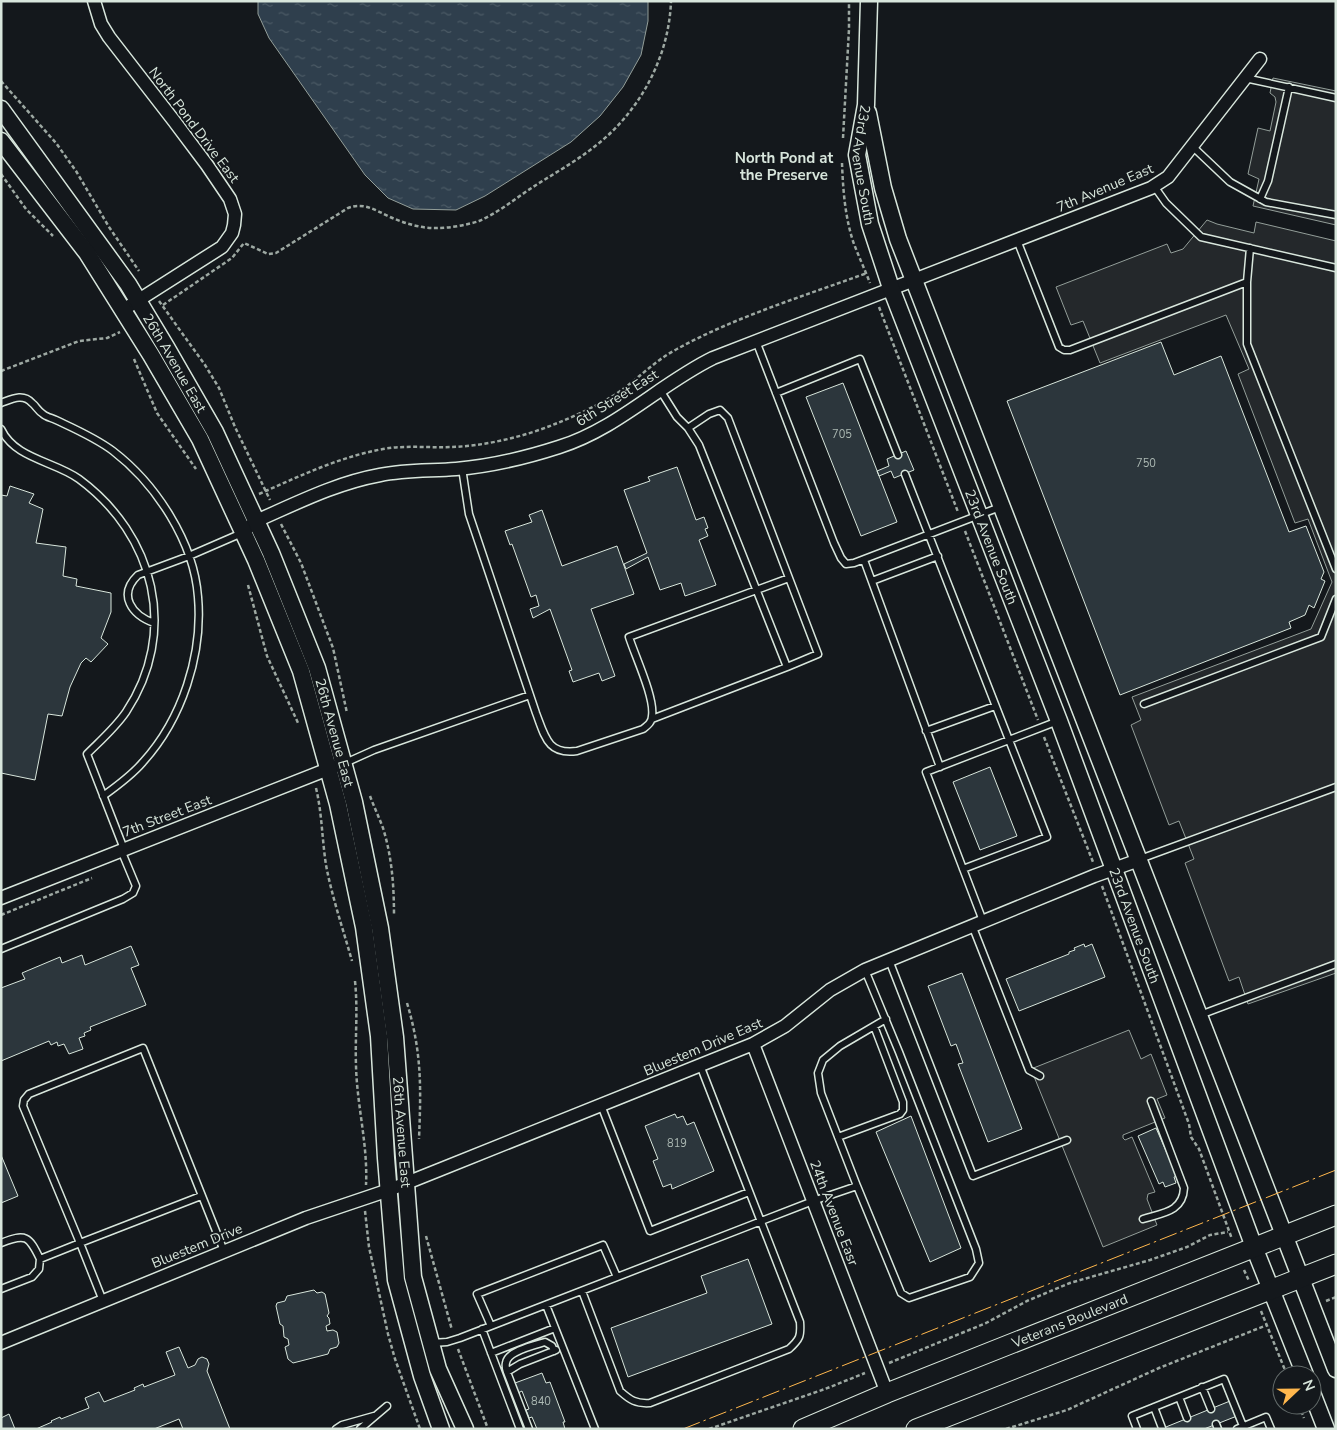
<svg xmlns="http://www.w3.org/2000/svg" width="1337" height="1430" viewBox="0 0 1337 1430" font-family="'Nunito Sans',sans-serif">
<defs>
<pattern id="water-ripples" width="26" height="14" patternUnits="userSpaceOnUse" patternTransform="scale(1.25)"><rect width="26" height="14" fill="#2f3f4d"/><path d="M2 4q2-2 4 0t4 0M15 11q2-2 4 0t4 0" fill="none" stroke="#4c5b66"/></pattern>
</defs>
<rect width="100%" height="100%" fill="#14181c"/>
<path fill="#24282b" stroke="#939e99" d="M1273 78 1336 91V225L1253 206 1259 179 1248 174 1258 128 1270 131 1276 102 1275 97 1270 93Z
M1207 220 1217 224 1254 233 1256 222 1336 241V973L1248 1004 1239 977 1229 981 1185 863 1194 859 1179 821 1169 825 1131 725 1141 720 1132 697 1311 629 1332 582 1308 519 1295 523 1238 374 1249 369 1226 315 1100 363 1083 321 1071 325 1056 287 1167 244 1171 253 1183 249Z
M1129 1030 1141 1059 1151 1054 1167 1095 1157 1099 1165 1118 1123 1135V1138L1125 1140 1132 1137 1155 1192 1148 1194 1147 1199 1157 1225 1103 1247 1031 1069Z"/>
<path fill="url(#water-ripples)" stroke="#939e99" d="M258 1H648V21L641 55 623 87 600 116 571 142 485 196 456 210 413 209 388 198 365 175 269 38 258 14Z"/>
<path fill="#2c363c" stroke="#d8e6dc" d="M1161 342 1174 375 1221 356 1289 532 1306 526 1324 572 1321 579 1325 581 1314 608 1309 605 1305 615 1289 622 1291 628 1120 695 1007 401Z
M843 383 897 522 861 536 806 397Z
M906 451 914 470 894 478 891 471 879 476 877 471 889 466 887 459Z
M677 467 696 520 704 517 708 528 705 529 708 536 699 540 716 585 685 596 681 583 660 590 648 557 626 569 624 564 647 553 624 490 650 481 648 477Z
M10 486 34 494 29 503 43 509 36 543 66 547 63 576 77 579 76 586 111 593V612L101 638 108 644 91 662 86 658 81 663 70 687 62 716 48 714 35 780 1 773V495L7 496Z
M542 510 562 566 617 546 634 594 591 609 615 676 602 681 599 673 573 682 569 671 572 670 550 609 533 618 530 609 539 606 536 595 531 597 512 544 510 545 505 531 532 522 529 515Z
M990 767 1017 836 980 850 953 782Z
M1084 944 1085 947 1092 944 1105 977 1019 1011 1006 979 1069 954V952L1075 950 1074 948Z
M131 946 139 965 131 968 146 1005 90 1027 91 1030 84 1033 85 1036 79 1038 83 1049 69 1054 64 1044 58 1046 57 1042 51 1045 49 1041 1 1061V988L25 979 22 973 60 957 62 963 82 955 85 965Z
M962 973 1022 1129 988 1142 958 1064 963 1063 956 1044 951 1046 928 986Z
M675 1114 677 1118 683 1116 687 1125 694 1122 714 1171 672 1189 671 1184 663 1187 653 1161 658 1159 645 1126Z
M911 1116 961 1248 930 1262 876 1132Z
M1156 1128 1177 1176 1174 1177 1176 1183 1165 1187 1163 1182 1159 1184 1138 1136Z
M1 1155 18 1196 1 1203Z
M748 1259 772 1324 628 1377 611 1328 707 1293 701 1276Z
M314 1290 317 1293 322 1292 325 1294 329 1313 327 1316 329 1318 330 1324 326 1326 327 1331 333 1330 337 1332 339 1343 337 1347 330 1349 328 1354 293 1363 288 1359 285 1347 289 1345 288 1339 284 1337 283 1326 280 1324 276 1306 277 1303 285 1301 287 1296Z
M179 1347 188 1368 195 1365 198 1359 202 1357 207 1359 209 1364 207 1371 230 1429H183L179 1419 154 1429H36L52 1422 51 1421 60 1417 61 1419 89 1408 85 1398 99 1392 104 1402 135 1390 134 1388 143 1384 144 1387 175 1375 166 1352Z
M542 1373 546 1383 550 1382 565 1422H563L565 1429H537L532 1417 529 1418 526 1410 529 1409 522 1391 518 1393 515 1383Z
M1230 1401 1237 1416 1204 1429H1161Z
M9 1414 15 1429H1V1418Z"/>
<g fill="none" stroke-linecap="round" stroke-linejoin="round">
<defs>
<path id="service" d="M1245 78 1336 98
M1192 146 1230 182 1266 202 1336 215
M1154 186 1166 203 1201 237 1336 268
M1260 199 1268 181 1289 87
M1017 240 1059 347 1064 350H1070L1247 282
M1250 248 1247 282V344L1336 569
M756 341 834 543 841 558 846 564 854 563 1000 507
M776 393 860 359 898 455
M1 403C12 399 23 393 32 403 36 406 38 411 43 414 46 417 52 418 56 420 75 429 96 438 113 451 156 484 194 542 198 597 203 655 182 719 143 762 132 775 117 786 103 796
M688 428 709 414 720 410 728 418 818 654 787 667
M1 429C15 459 54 461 79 479 155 535 179 632 126 712 115 728 101 740 87 754L124 849
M462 468 469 514 536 713C545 737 548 755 577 751L643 729C648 725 652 722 652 716 655 698 635 656 629 637L789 578
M905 474 1047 837 963 869
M864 560 940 767
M872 581 938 556
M154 623C132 615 117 595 138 575L189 556 242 533
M1144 704 1321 637 1336 599
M652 719 787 667 699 445 688 428 677 417 660 390
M926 731 995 706
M345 763 374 750 530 695
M1140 859 1336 787
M983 921 926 772 1058 721
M972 925 1029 1070 1040 1076
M1 949 123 899 133 893 136 886 121 850
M889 960 973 1176 1067 1140
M1200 1015 1336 964
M601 1105 650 1231 749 1192
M838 1137 900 1114 903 1110V1102L874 1026
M857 1186 821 1093 818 1073 823 1060 840 1046 886 1019
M201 1196 80 1243 23 1106 24 1100 29 1094 143 1048 224 1251
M1143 1219C1162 1213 1183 1212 1184 1188L1151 1101
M1 1243C26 1233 29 1236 40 1259L80 1243 103 1301
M1 1289 32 1277 39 1269 40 1259
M582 1291 620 1391C630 1400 636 1404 650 1403L789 1349C800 1339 801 1336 800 1322L700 1065
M546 1305 595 1429
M491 1326 477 1294 603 1245 617 1277
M482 1329 520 1429
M432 1343 447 1342 460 1338 813 1201 857 1186 901 1293 909 1298 970 1277 979 1263 976 1249 899 1052 865 970
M491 1353 555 1328
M507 1372 520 1364 556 1350
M1202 1387 1211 1409
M1179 1397 1187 1418
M1154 1407 1162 1428
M1216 1424 1218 1429
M336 1429 342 1425 374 1416
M360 1429 387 1406
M529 1429 507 1372C506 1369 505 1366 506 1363 507 1351 535 1345 545 1342L552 1346 554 1351
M1137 1429 1132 1416 1224 1379 1243 1426
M1237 1429 1266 1417 1271 1429"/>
<path id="minor" d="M94 1 101 24 109 37 174 121 207 165 230 199 235 214 234 225 232 233 222 247 123 310
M249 527 256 521C297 503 336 483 380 475 405 470 431 471 456 469 492 466 525 458 559 447 617 429 660 384 713 358L1151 188 1168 177 1260 59
M1 898 336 766
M753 1044 887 1393
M1 1343 306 1218 389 1190 439 1170 753 1044 785 1026 830 990 865 970 1094 876 1139 860"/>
<g id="tertiary">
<path id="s1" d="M869 1 866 105 857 155 870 224 891 288 1059 721 1254 1247 1305 1375"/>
<path id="s2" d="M1 109 128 284 166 347 215 432 271 553 317 668 354 802 380 928 395 1037 413 1277 438 1369 465 1429"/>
<path d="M868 113 883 188 898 239 1336 1369"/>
<path d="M1 141 87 253 151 355 200 439 256 560 301 671 338 804 364 927 379 1036 386 1158 396 1280 422 1376 441 1429"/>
<path d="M1312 1393 1326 1429"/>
</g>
<g id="secondary">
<path id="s3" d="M803 1429 887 1393 1336 1215"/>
<path d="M916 1429 1336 1264"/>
</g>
</defs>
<use href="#service" stroke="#d8e6dc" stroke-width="9"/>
<use href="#minor" stroke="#d8e6dc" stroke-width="15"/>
<use href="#tertiary" stroke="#d8e6dc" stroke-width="19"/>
<use href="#secondary" stroke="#d8e6dc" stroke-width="21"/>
<path stroke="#9da8a2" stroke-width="2.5" stroke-dasharray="4 2.5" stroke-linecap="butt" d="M1 81 56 143 76 171 109 227 139 271
M843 138 849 29V1
M842 163C843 190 845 218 854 244 859 257 865 270 870 283
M1 174 26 209 53 236
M159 301 205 365 219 388 235 427 270 500
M163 305 232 258 244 243 268 254 276 253 348 208C364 202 375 210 390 217 404 223 422 229 438 228 450 228 467 225 479 221 498 213 516 198 533 187 553 174 575 162 594 147 639 113 669 58 671 1
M879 307 958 512
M134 359 157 413 196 469
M1 371 79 341 107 338 120 332
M259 494C300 476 339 457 383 449 406 445 428 448 451 447 485 446 523 437 555 424 575 416 597 406 616 394 637 380 654 361 677 349 735 317 804 296 867 273
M281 524 301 563 333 648 347 713
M965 531 1038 720
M248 585 267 656 299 725
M1044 737 1093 862
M316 788C322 813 322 839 326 865 332 897 343 929 352 961
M370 796C374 807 379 817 383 828 392 857 394 886 394 916
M1102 886 1189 1124 1191 1137 1199 1149 1232 1239
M1 915 92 878
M355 981C358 1011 355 1037 356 1066 357 1106 368 1145 366 1185
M407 1003C422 1053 421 1088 419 1139
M365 1211 369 1247 388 1334 395 1359 420 1429
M426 1236 452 1330
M1244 1270 1249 1281
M1326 1301 1336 1297
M1261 1311 1287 1375
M458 1349 488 1429
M889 1363 986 1323 1027 1301 1070 1283 1150 1260 1187 1247 1210 1235 1228 1232
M1299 1405 1304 1418
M709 1429 825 1389 865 1373
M1006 1429 1067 1410 1159 1368 1267 1325"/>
<use href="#service" stroke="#14181c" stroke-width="6"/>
<use href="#minor" stroke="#14181c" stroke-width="12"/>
<use href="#tertiary" stroke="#14181c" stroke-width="16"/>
<use href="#secondary" stroke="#14181c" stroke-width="19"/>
<path stroke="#ffb74d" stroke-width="1" stroke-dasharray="18 4 2.5 4" stroke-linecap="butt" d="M683 1429 1336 1170"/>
</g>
<g text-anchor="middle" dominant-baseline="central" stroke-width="4" stroke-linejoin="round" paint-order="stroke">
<g font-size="11" fill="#adbab4">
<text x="842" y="434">705</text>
<text x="1146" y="463">750</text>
<text x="677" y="1143">819</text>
<text x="541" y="1401">840</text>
</g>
<g font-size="14" fill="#d8e6dc" stroke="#14181c">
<text transform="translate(194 125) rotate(53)">North Pond Drive East</text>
<text stroke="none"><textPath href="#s1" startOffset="165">23rd Avenue South</textPath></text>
<text transform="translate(1105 188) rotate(-23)">7th Avenue East</text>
<text stroke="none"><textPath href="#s2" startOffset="308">26th Avenue East</textPath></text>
<text transform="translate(617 398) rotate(-32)">6th Street East</text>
<text stroke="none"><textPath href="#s1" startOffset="570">23rd Avenue South</textPath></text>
<text stroke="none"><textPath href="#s2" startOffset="712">26th Avenue East</textPath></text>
<text transform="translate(167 816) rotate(-21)">7th Street East</text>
<text stroke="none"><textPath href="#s1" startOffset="975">23rd Avenue South</textPath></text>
<text transform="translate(703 1047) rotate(-23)">Bluestem Drive East</text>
<text stroke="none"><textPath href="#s2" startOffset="1118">26th Avenue East</textPath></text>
<text transform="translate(834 1213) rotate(69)">24th Avenue Easr</text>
<text transform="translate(197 1246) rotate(-22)">Bluestem Drive</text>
<text stroke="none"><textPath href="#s3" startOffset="288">Veterans Boulevard</textPath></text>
</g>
<g font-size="15" font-weight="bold" fill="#d8e6dc" stroke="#14181c">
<text x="784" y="158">North Pond at<tspan x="784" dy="17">the Preserve</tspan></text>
</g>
</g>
<rect width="1337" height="1430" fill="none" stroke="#d8e6dc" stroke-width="5"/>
<g transform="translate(1297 1390) rotate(68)"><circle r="24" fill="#14181c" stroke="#626a69"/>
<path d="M0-4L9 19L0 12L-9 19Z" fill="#ffb74d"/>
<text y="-8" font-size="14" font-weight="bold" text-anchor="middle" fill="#d8e6dc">N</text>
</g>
</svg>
